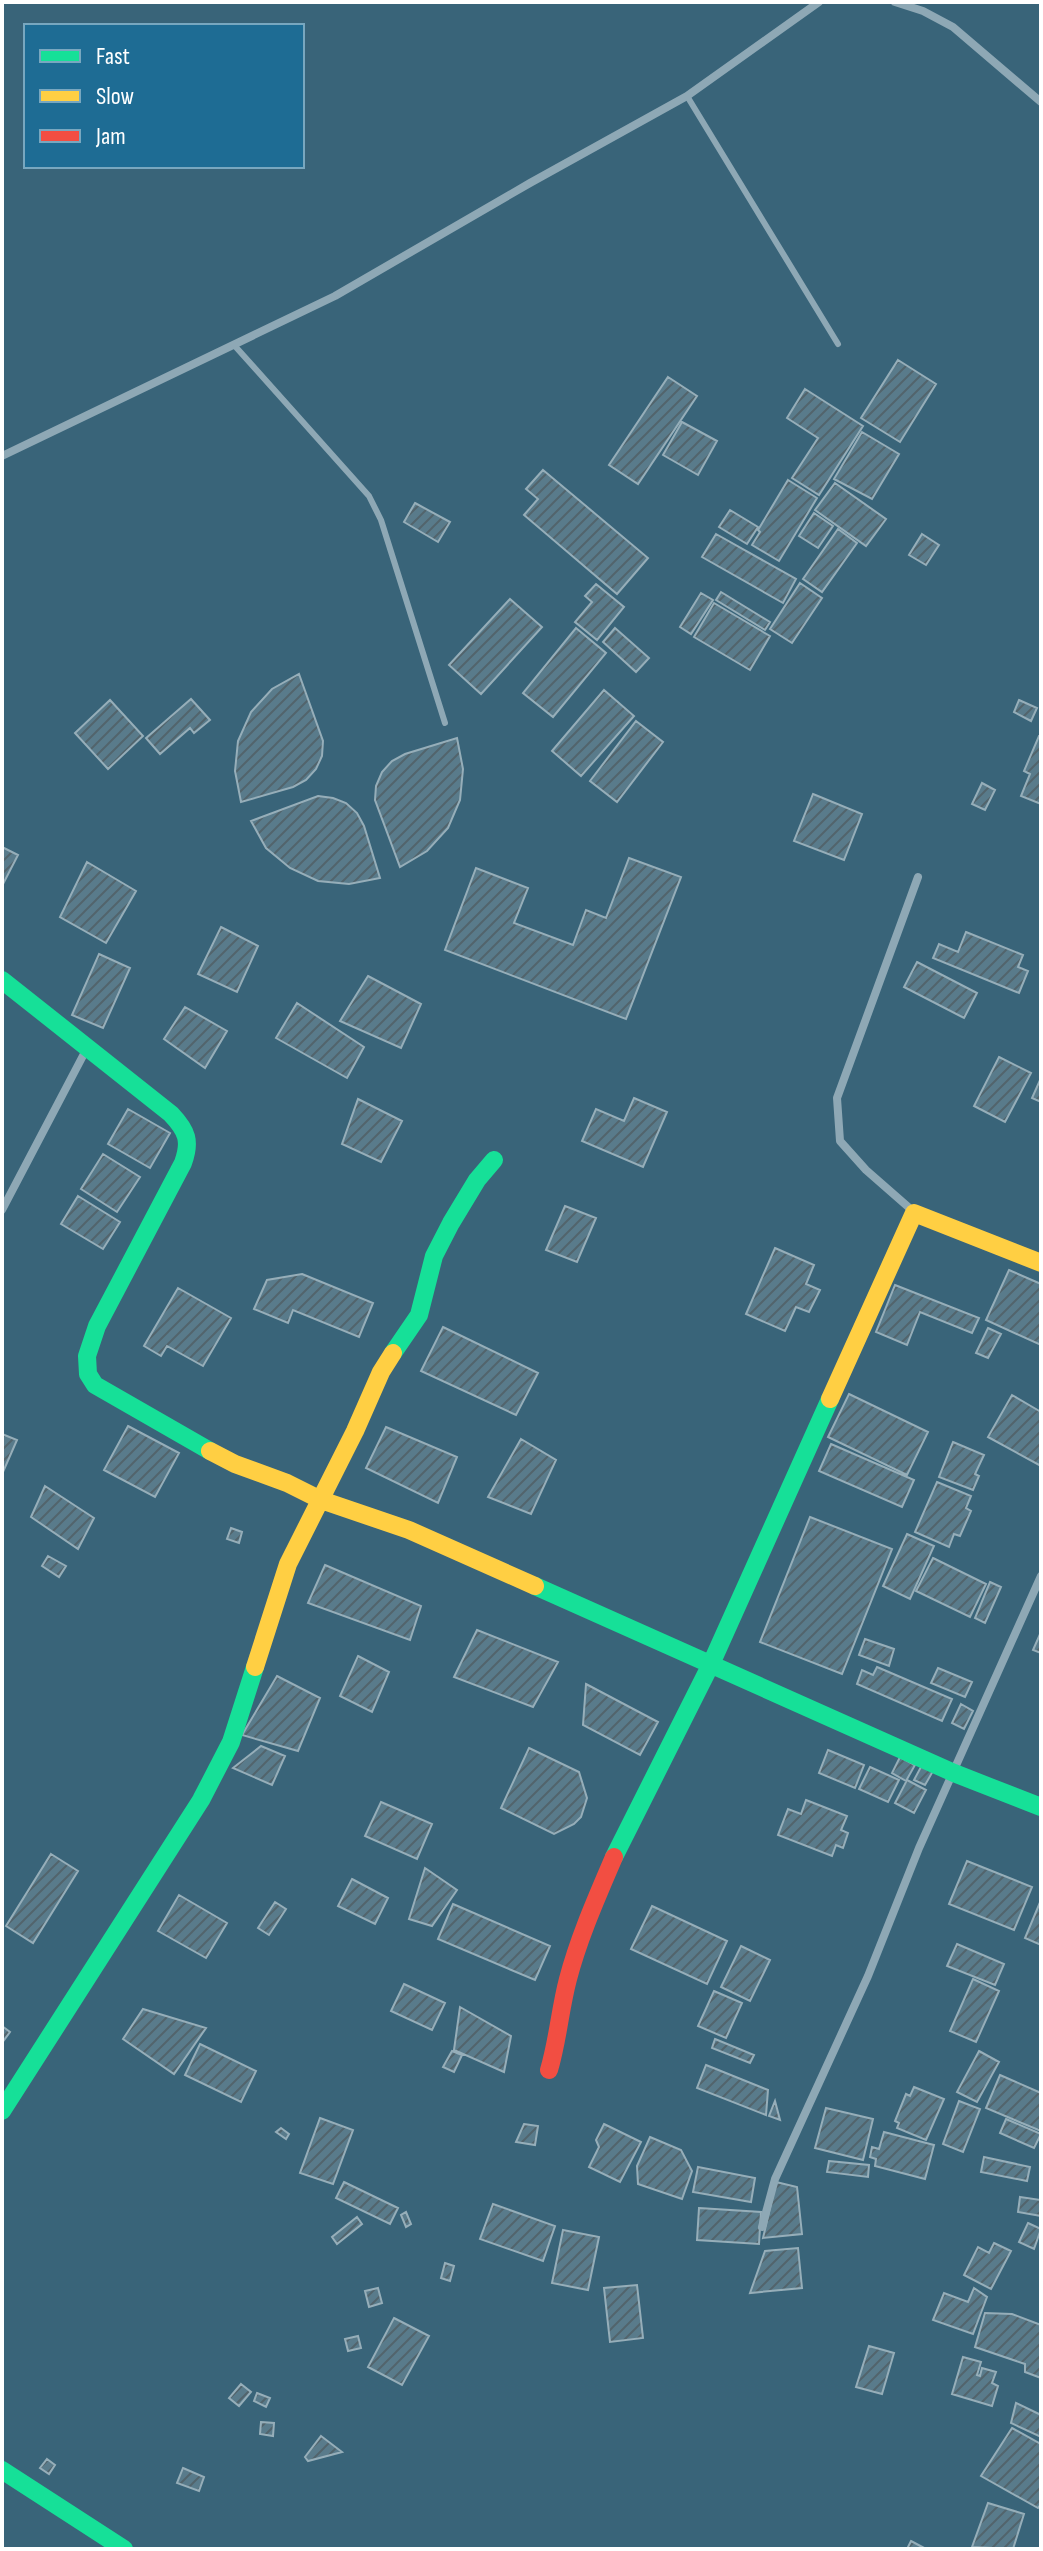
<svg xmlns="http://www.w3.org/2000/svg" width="1043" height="2551" viewBox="0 0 1043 2551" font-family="'Sofia Sans Condensed',sans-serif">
<defs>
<pattern id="building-hatch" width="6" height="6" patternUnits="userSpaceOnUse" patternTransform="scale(2)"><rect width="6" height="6" fill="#597b8b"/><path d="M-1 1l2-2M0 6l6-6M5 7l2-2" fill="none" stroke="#52646c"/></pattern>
</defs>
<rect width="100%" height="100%" fill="#396479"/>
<path fill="url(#building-hatch)" stroke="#96aeb9" stroke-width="2" d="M898 360 936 384 900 442 861 418Z
M668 377 697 396 638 484 609 465Z
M805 389 863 426 819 495 792 478 818 438 787 418Z
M682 422 717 441 698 475 663 455Z
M862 432 899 454 872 499 834 479Z
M543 470 648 558 617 594 524 515 538 499 526 489Z
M788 480 817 498 779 561 752 545 760 532 758 530Z
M835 483 886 519 866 546 815 510Z
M415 503 450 522 438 542 404 522Z
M730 510 758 527 747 544 719 527Z
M814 513 833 526 818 548 799 536Z
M838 529 857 543 822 592 803 579Z
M716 534 796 579 783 603 702 557Z
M922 534 939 545 926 565 909 555Z
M800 583 822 598 792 643 770 629Z
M596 584 624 607 597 640 575 622 592 602 585 596Z
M721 592 770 622 765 630 716 600Z
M701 593 713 600 691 634 680 627Z
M510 599 542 627 481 694 449 665Z
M714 603 770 636 750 670 694 637Z
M576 628 606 653 553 717 523 693Z
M615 628 649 658 636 672 603 642Z
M299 674 323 741 322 756 316 769 306 780 293 787 241 802 235 771 238 741 251 712 272 689Z
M604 690 634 716 581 776 552 751Z
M191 699 210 720 194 733 190 728 160 754 146 738Z
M110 700 143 736 108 769 75 733Z
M1019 700 1037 708 1031 721 1014 712Z
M636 721 663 742 617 802 590 781Z
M1039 736H1041V804L1021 796 1030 774 1024 771Z
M457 738 463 769 460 800 448 828 427 851 400 867 375 800 376 786 382 772 392 761 405 754Z
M982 783 995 790 985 810 972 804Z
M813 794 862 814 844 860 794 841Z
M318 796 333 798 346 803 357 813 364 826 380 878 349 884 318 881 290 868 266 848 251 821Z
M2 847 18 855 2 886Z
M629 858 681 877 626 1019 445 950 476 868 528 888 514 923 573 945 586 910 606 918Z
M87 862 136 891 106 943 60 917Z
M221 927 258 946 237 992 198 974Z
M966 932 1023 955 1018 967 1028 971 1019 993 933 958 939 944 958 952Z
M99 954 130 968 103 1028 72 1015Z
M917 962 977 993 964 1018 904 987Z
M368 976 421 1004 401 1048 340 1021Z
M297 1003 364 1047 347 1078 276 1038Z
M185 1007 227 1031 205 1068 164 1039Z
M999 1057 1031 1073 1005 1122 974 1106Z
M1041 1078V1102L1032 1098Z
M634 1098 667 1112 643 1167 582 1141 596 1109 624 1121Z
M358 1099 402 1121 381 1162 342 1144Z
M128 1109 170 1133 150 1168 108 1144Z
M103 1154 140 1177 117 1212 81 1189Z
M78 1196 120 1222 103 1249 61 1224Z
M565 1206 596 1218 577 1262 546 1250Z
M775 1248 814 1265 806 1284 820 1290 809 1312 796 1307 785 1331 746 1314Z
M1009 1270 1041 1284V1345L986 1320Z
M302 1274 373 1303 359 1337 293 1310 288 1323 254 1309 267 1280Z
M895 1285 979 1318 972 1333 920 1312 907 1345 876 1332Z
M178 1288 231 1318 203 1366 167 1346 161 1356 144 1346Z
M443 1327 538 1373 516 1415 421 1371Z
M988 1328 1001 1334 988 1358 976 1353Z
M849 1394 928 1432 907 1475 828 1437Z
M1012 1395 1041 1412V1466L988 1437Z
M128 1426 179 1453 155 1497 104 1470Z
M386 1427 457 1457 438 1503 366 1468Z
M2 1434 17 1440 3 1472H2Z
M521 1439 556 1460 531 1514 488 1497Z
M953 1442 984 1455 975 1474 979 1476 973 1490 939 1477Z
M831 1444 914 1480 902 1507 819 1471Z
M937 1482 971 1496 966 1508 971 1511 960 1536 954 1534 949 1547 915 1532Z
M45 1486 94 1518 78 1549 31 1517Z
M810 1517 892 1549 842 1674 760 1642Z
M231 1528 242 1532 239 1543 227 1539Z
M907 1534 934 1546 910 1599 883 1586Z
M48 1556 66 1566 59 1577 42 1566Z
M933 1558 986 1584 970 1617 916 1591Z
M325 1565 421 1606 410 1640 308 1603Z
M990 1582 1001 1587 985 1623 975 1618Z
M477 1630 558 1662 533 1707 454 1677Z
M1041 1632V1653L1033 1650Z
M865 1639 894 1649 889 1666 859 1655Z
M358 1656 389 1672 372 1712 340 1696Z
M877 1667 952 1699 942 1721 857 1684 862 1670 873 1675Z
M938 1668 972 1682 965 1697 931 1683Z
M277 1676 320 1698 298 1751 242 1735Z
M586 1684 658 1722 640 1755 583 1725Z
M961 1704 973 1711 964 1729 952 1723Z
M261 1746 285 1756 272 1785 233 1768Z
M529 1748 579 1772 587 1798 581 1817 574 1824 554 1834 501 1808Z
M828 1750 864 1765 855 1788 819 1773Z
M900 1757 915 1765 906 1781 892 1773Z
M922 1765 933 1771 925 1785 914 1780Z
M870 1767 899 1780 888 1802 859 1789Z
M907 1780 926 1790 914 1813 895 1803Z
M806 1800 847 1816 841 1830 848 1833 843 1848 836 1845 832 1856 778 1835 788 1809 801 1814Z
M381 1802 432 1824 417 1859 365 1836Z
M51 1854 78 1871 33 1943 6 1926Z
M967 1861 1032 1887 1014 1930 949 1904Z
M425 1868 457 1890 432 1926 409 1919Z
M352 1879 388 1898 375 1924 338 1906Z
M179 1895 227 1923 206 1958 158 1931Z
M1041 1900V1945L1025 1938Z
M275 1902 286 1909 269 1935 258 1928Z
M453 1904 550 1946 535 1980 438 1939Z
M652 1906 727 1941 707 1984 631 1949Z
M957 1944 1004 1964 995 1985 947 1966Z
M741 1946 770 1960 750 2001 721 1987Z
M973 1979 999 1991 976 2042 950 2031Z
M404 1984 445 2003 432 2030 391 2011Z
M714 1991 742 2003 726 2038 698 2026Z
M460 2007 511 2036 504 2072 454 2050Z
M143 2009 206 2028 174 2074 123 2039Z
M2 2026 10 2032 2 2043Z
M715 2039 754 2055 750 2063 712 2048Z
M200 2044 256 2071 241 2102 185 2075Z
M452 2051 462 2055 454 2072 443 2067Z
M979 2051 999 2062 977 2102 957 2092Z
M706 2065 768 2090 766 2115 697 2088Z
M1000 2075 1041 2093V2131L986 2108Z
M914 2087 944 2099 926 2140 897 2128 899 2123 895 2121 906 2094 910 2096Z
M775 2101 780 2120 769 2116Z
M959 2101 980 2109 963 2152 943 2144Z
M826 2108 873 2119 863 2160 815 2148Z
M320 2118 353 2130 333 2184 300 2173Z
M1006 2119 1041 2134 1034 2148 1000 2133Z
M524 2124 538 2126 535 2145 516 2142Z
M604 2124 641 2142 620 2182 589 2167 599 2147 596 2140Z
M281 2128 289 2134 286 2139 276 2132Z
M884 2132 934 2145 925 2179 875 2166 876 2159 870 2157 872 2147 879 2149Z
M650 2137 681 2150 692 2171 682 2199 638 2184 637 2166Z
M984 2157 1030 2167 1027 2181 981 2172Z
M829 2161 869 2165 868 2177 827 2172Z
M698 2167 755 2178 751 2202 693 2192Z
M344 2182 398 2208 390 2224 336 2198Z
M776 2182 797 2187 802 2234 763 2238Z
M1020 2197 1041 2200V2216L1018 2212Z
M493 2204 555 2226 543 2261 480 2239Z
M699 2208 761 2212 759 2244 697 2240Z
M406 2212 411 2224 406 2227 401 2215Z
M357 2217 362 2224 337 2244 332 2237Z
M1028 2223 1041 2229 1034 2249 1019 2242Z
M563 2230 599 2237 588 2290 552 2283Z
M994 2243 1011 2251 991 2289 964 2275 978 2247 989 2253Z
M798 2248 802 2288 750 2293 765 2251Z
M445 2263 454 2266 450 2281 441 2278Z
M637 2285 643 2338 610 2342 604 2288Z
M378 2288 382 2303 369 2307 365 2291Z
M974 2288 987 2297 973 2334 933 2320 944 2293 968 2302Z
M985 2313 1012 2314 1041 2325V2378L1025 2372V2364L975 2347Z
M394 2318 429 2336 402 2385 368 2367Z
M358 2336 361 2348 348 2351 345 2339Z
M869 2346 894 2353 882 2394 856 2387Z
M963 2357 981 2362 977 2375 980 2376 982 2368 996 2372 992 2383 998 2386 992 2406 952 2394Z
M241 2384 251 2392 239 2406 229 2398Z
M257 2393 270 2398 266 2407 254 2401Z
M1016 2403 1041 2415V2437L1011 2423Z
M261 2422 274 2423 273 2436 260 2434Z
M1012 2428 1041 2444V2504L1038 2508 981 2476Z
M321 2436 342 2452 308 2461 305 2457Z
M47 2459 55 2465 49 2474 40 2468Z
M183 2468 204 2477 199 2491 177 2483Z
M988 2503 1024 2514 1013 2549 972 2547Z
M911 2541 926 2549H907Z"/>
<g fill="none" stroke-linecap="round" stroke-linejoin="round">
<path stroke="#8ea8b5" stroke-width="6" d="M687 96 838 344
M234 345 369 496 381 520 445 723"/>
<path stroke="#8ea8b5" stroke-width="8" d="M895 2 923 11 953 27 1041 102
M2 456 335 296 530 183 687 96 819 2
M2 1210 86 1050
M914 1212 866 1170 840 1141 837 1098 918 877
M762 2227 775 2179 868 1976 919 1848 1041 1576"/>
<path stroke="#16e098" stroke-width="18" d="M2 980 171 1114C187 1131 191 1141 183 1163L97 1326 87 1356 88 1374 95 1385 210 1451
M393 1353 419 1315 434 1256 451 1223 477 1180 494 1160
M535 1586 954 1773 1041 1807
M614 1857 711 1664 830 1399
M2 2111 201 1800 231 1742 255 1667
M2 2470 124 2549"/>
<path stroke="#ffcf43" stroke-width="18" d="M830 1399 914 1213 1041 1263
M210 1451 235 1464 287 1483 321 1500 409 1530 535 1586
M255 1667 288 1564 355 1431 381 1372 393 1353"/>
<path stroke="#f24e42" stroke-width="18" d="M549 2070C558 2040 560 2009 568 1979 579 1937 597 1897 614 1857"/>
</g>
<rect width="1043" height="2551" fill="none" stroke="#ffffff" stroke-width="8"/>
<rect x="24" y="24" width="280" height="144" fill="#1e6c94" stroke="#78a7bf" stroke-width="2"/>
<rect x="40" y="50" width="40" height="12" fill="#16e098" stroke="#78a7bf" stroke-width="2"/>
<text x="96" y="64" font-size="24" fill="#ffffff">Fast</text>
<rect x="40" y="90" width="40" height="12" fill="#ffcf43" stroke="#78a7bf" stroke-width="2"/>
<text x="96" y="104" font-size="24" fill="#ffffff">Slow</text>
<rect x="40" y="130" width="40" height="12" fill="#f24e42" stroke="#78a7bf" stroke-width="2"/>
<text x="96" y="144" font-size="24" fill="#ffffff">Jam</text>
</svg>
